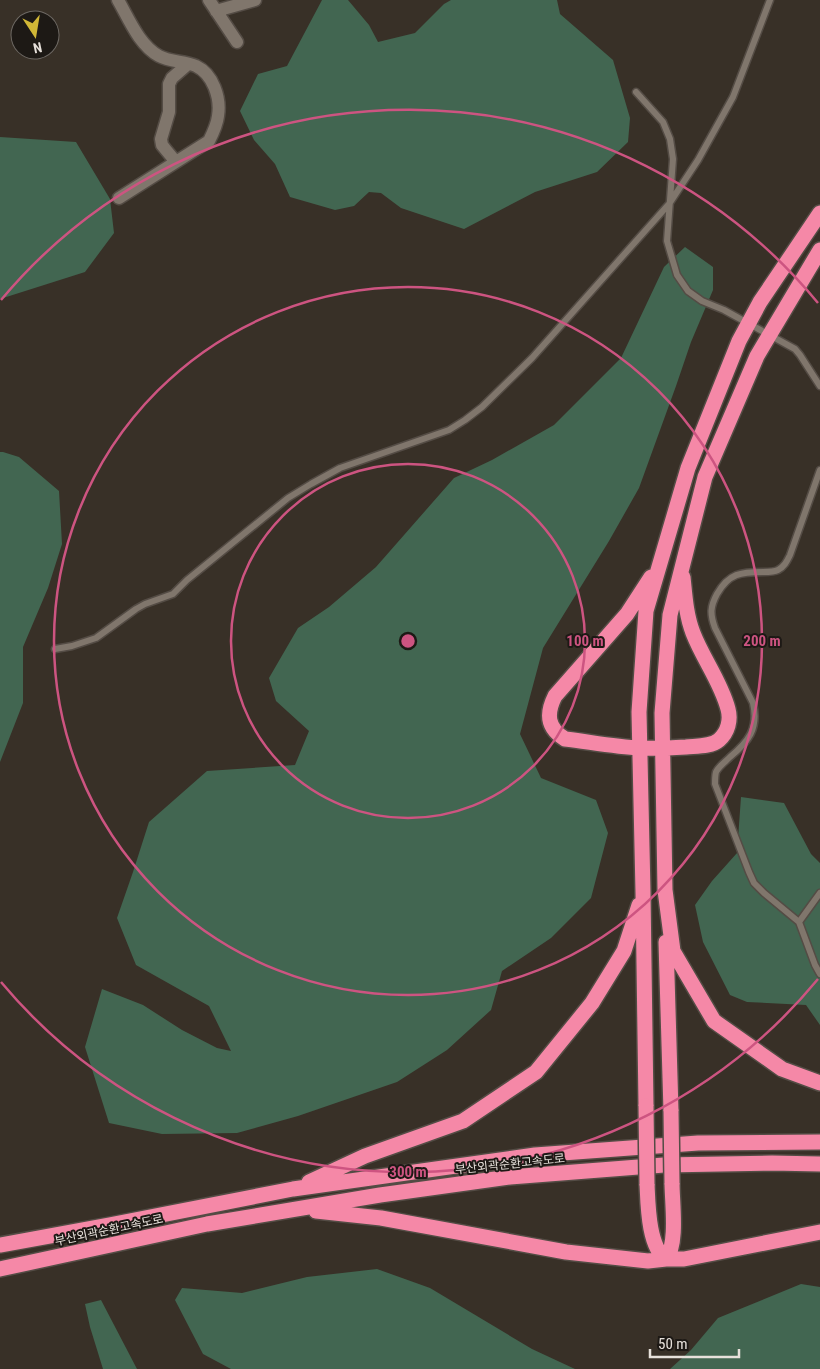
<svg xmlns="http://www.w3.org/2000/svg" width="820" height="1369" viewBox="0 0 820 1369" font-family="'Roboto Condensed','Noto Sans KR',sans-serif">
<rect width="100%" height="100%" fill="#383027"/>
<path fill="#426651" d="M322 0H348L369 25 378 42 415 33 444 4 451 0H557L560 14 613 60 630 118 628 142 597 172 535 192 464 229 401 208 381 193 369 192 354 206 335 210 290 197 275 164 254 140 240 111 258 74 287 66Z
M0 137 76 142 110 199 114 233 85 272 0 299Z
M685 247 713 267V290L691 342 676 386 639 488 609 541 543 648 520 734 541 778 596 800 608 833 591 898 551 938 502 971 491 1010 447 1050 397 1082 298 1116 237 1133 162 1134 109 1123 85 1047 102 989 143 1005 182 1030 217 1048 231 1051 209 1006 136 965 117 918 133 872 149 822 207 771 295 765 309 731 276 701 269 678 298 628 329 607 376 567 454 478 492 460 554 425 621 358 664 267Z
M0 452H3L19 457 59 491 62 544 48 588 23 647V703L0 762Z
M741 797 784 803 811 854 820 863V1025L806 1005 747 1002 730 995 703 942 695 905 712 881 737 853Z
M377 1269 430 1288 532 1349 575 1369H231L203 1354 175 1300 182 1288 242 1293 307 1277Z
M801 1284 820 1287V1369H670L691 1350 718 1318Z
M101 1300 137 1369H103L90 1327 85 1304Z"/>
<g fill="none" stroke-linecap="round" stroke-linejoin="round">
<defs>
<path id="lane" d="M636 92 663 122 670 139 673 159 667 241 677 275 688 291 702 301 724 310 795 349 800 355 820 386
M820 470 790 555C787 561 785 566 778 570 774 572 768 572 763 572 741 572 729 573 717 594 710 607 710 614 715 628L753 703C759 729 748 742 730 757 725 762 719 766 716 772 715 776 715 780 715 784L749 872 754 883 764 893 799 922 815 965 820 974
M55 649 72 646 96 638 136 609 145 604 173 594 187 580 288 498 311 484 340 468 449 430 465 420 482 407 532 358 669 204 698 160 733 97 770 0
M799 922 820 893"/>
<path id="street" d="M118 0C129 19 139 45 159 56 170 62 184 61 196 66 213 74 221 98 218 116 217 125 213 133 209 141L119 198
M209 0 237 42
M216 11 255 0
M176 162 166 150 162 145 161 139 169 112V84L172 78 188 64"/>
<path id="highway" d="M820 250 757 356 705 477 670 615 662 713 665 890 673 951 714 1021 782 1069 820 1083
M651 577 627 614 555 696C546 714 547 728 565 739 590 742 615 747 640 748 655 749 671 748 686 747 696 746 711 747 719 740 728 732 731 720 728 709 721 682 703 659 693 633 686 615 685 596 683 577
M666 942 671 1111
M646 1106 643 892 639 712 646 611 688 468 739 341 760 302 820 213
M309 1182 365 1156 463 1121 536 1072 592 1003 624 951 639 905
M647 1184C648 1203 648 1247 666 1259
M316 1211 381 1218 566 1252 648 1261 666 1259H684L820 1232
M0 1245 110 1225 293 1189 535 1155 698 1143 820 1142
M666 1259C678 1244 672 1202 672 1183
M0 1269 207 1224 380 1195 510 1177 664 1165 772 1163 820 1164"/>
</defs>
<use href="#lane" stroke="#544c45" stroke-width="9"/>
<use href="#street" stroke="#544c45" stroke-width="15"/>
<use href="#highway" stroke="#544c45" stroke-width="18"/>
<use href="#lane" stroke="#80766c" stroke-width="6"/>
<use href="#street" stroke="#80766c" stroke-width="12"/>
<use href="#highway" stroke="#f588a7" stroke-width="15"/>
<defs>
<path id="highway-bridge" d="M646 1106 647 1184
M671 1111 672 1183"/>
</defs>
<use href="#highway-bridge" stroke="#544c45" stroke-width="18" stroke-linecap="butt"/>
<use href="#highway-bridge" stroke="#f588a7" stroke-width="15"/>
</g>
<g fill="none" stroke="#cd5481" stroke-width="2.5">
<circle cx="408" cy="641" r="177"/>
<circle cx="408" cy="641" r="354"/>
<path d="M818 979A531 531 0 0 1 1 982M1 300A531 531 0 0 1 818 303"/>
</g>
<g text-anchor="middle" dominant-baseline="central" stroke-width="4" stroke-linejoin="round" paint-order="stroke">
<g font-size="12" fill="#e7e1db" stroke="#1d1915">
<text transform="translate(510 1164) rotate(-6)">부산외곽순환고속도로</text>
<text transform="translate(109 1230) rotate(-12)">부산외곽순환고속도로</text>
</g>
</g>
<circle cx="408" cy="641" r="8" fill="#cd5481" stroke="#1d1915" stroke-width="2.5"/>
<g font-size="15" text-anchor="middle" font-weight="bold" fill="#cd5481" stroke="#1d1915" stroke-width="4" stroke-linejoin="round" paint-order="stroke">
<text x="585" y="646">100 m</text>
<text x="762" y="646">200 m</text>
<text x="408" y="1177">300 m</text>
</g>
<g transform="translate(35 35) rotate(168)"><circle r="24" fill="#1d1915" stroke="#6e6964"/>
<path d="M0-4L9 19L0 12L-9 19Z" fill="#d1b736"/>
<text y="-8" font-size="14" font-weight="bold" text-anchor="middle" fill="#e7e1db">N</text>
</g>
<path d="M650 1349v8h89v-8" fill="none" stroke="#e7e1db" stroke-width="2.5"/>
<text x="658" y="1349" font-size="15" fill="#e7e1db" stroke="#1d1915" stroke-width="4" paint-order="stroke">50 m</text>
</svg>
